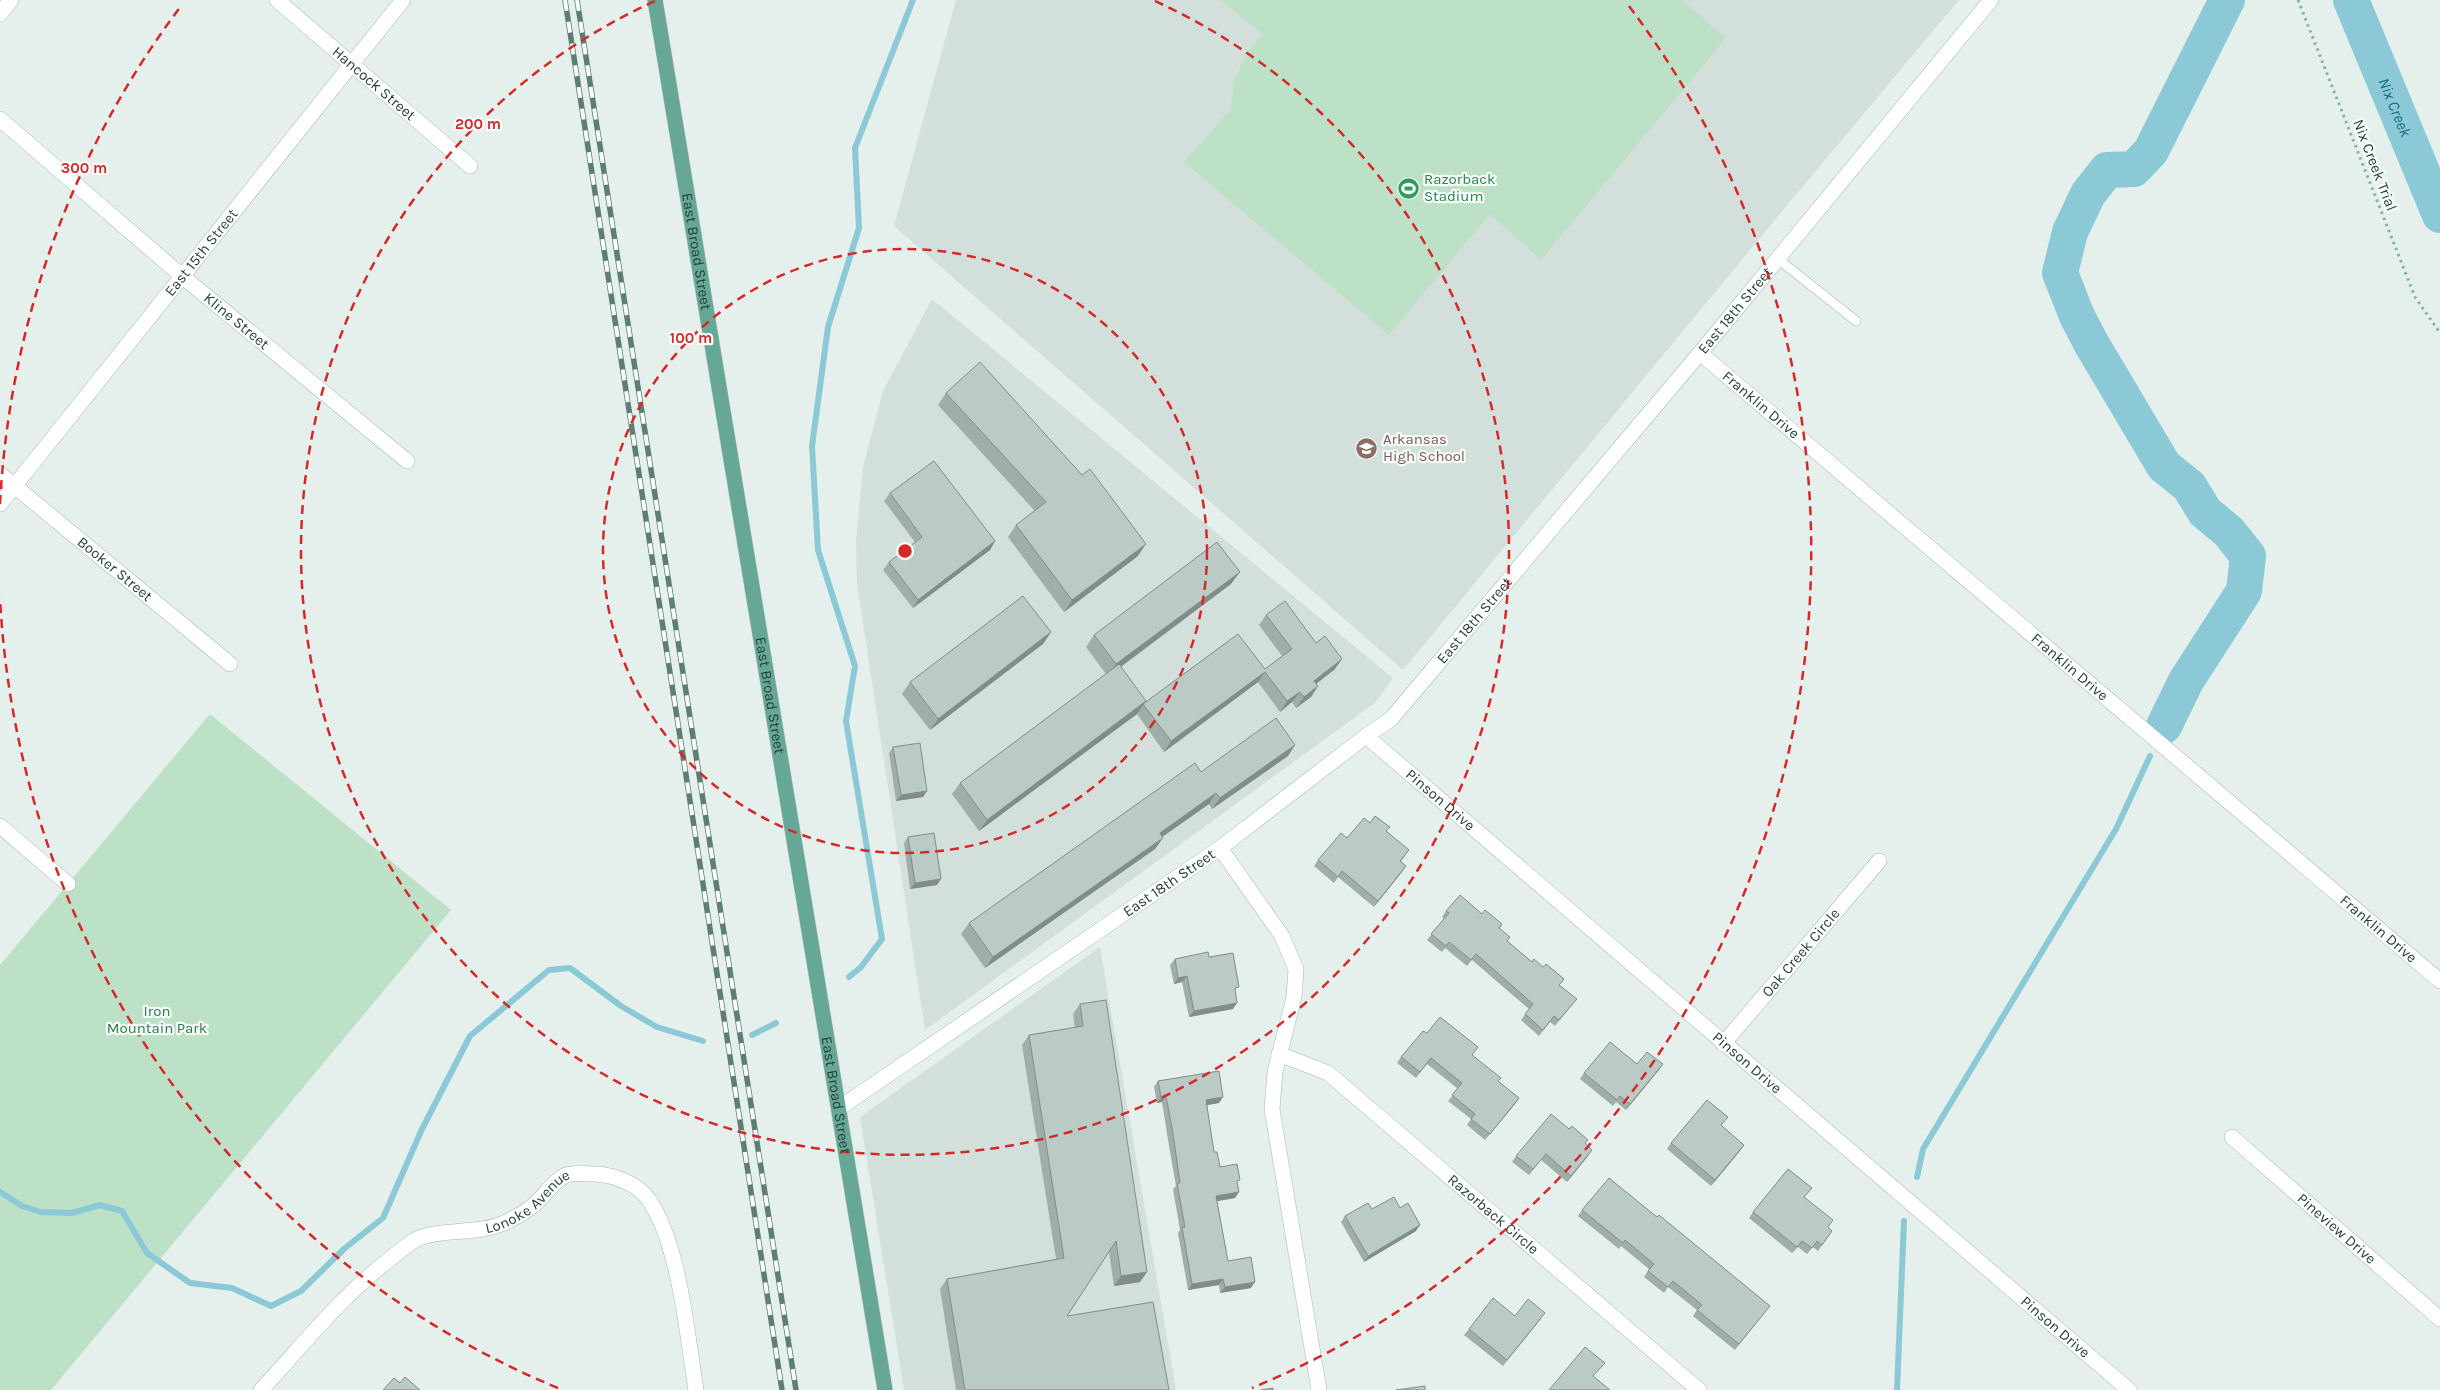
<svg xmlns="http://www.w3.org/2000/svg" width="2440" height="1390" viewBox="0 0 2440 1390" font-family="Karla,sans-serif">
<rect width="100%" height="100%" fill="#e5efeb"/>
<path fill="#d3dfda" d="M956 0H1959L1773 222 1403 670 894 226Z
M932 299 1393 678 1376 702 925 1030 857 584 856 541 863 467 883 391Z
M1100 947 1176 1390H904L860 1117Z"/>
<path fill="#bde1c7" d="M1221 0H1682L1726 38 1541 260 1490 214 1389 335 1184 162 1231 109 1233 85 1246 54 1262 34Z
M210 714 451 910 51 1390H0V965Z"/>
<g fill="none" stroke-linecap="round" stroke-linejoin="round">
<path stroke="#8bc9d6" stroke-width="6" d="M849 977 861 967 882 939 846 721 855 666 818 550 812 446 828 327 859 228 855 148 913 0
M752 1035 776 1023
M1917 1177 1923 1149 2116 829 2150 756
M0 1192 22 1206 41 1212 72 1213 100 1205 122 1211 147 1253 190 1283 232 1288 271 1306 301 1291 345 1248 383 1218 422 1129 470 1036 549 970 570 968 621 1006 657 1027 703 1041
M1897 1390 1904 1221"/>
<g stroke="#8bc9d6" stroke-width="36">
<path id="s1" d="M2351 0 2440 215"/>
<path d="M2164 726 2186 681 2244 591 2248 556 2229 532 2205 512 2189 486 2164 466 2091 343 2077 316 2060 273 2070 232 2088 194 2107 170 2134 169 2151 151 2227 0"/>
</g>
<defs>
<path id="lane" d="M1778 259 1856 321"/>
<g id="street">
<path id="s2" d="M277 0 470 166"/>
<path d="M0 14 11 0"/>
<path id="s3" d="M0 119 183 277 407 461"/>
<path id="s4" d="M1700 353 2440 981"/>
<path id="s5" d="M0 474 230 664"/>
<path id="s6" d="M0 504 403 0"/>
<path id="s7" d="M1366 736 2129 1390"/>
<path d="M0 826 68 884"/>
<path d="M1220 848 1282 936 1296 969 1294 997 1275 1072 1272 1109 1319 1390"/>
<path id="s8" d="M1723 1044 1879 861"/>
<path id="s9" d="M1279 1054 1328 1073 1699 1390"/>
<path id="s10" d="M2232 1137 2440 1319"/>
<path id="s11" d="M261 1390C301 1347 339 1299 385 1263 395 1255 405 1246 415 1240 437 1228 477 1235 504 1223 515 1218 527 1211 536 1203 546 1194 554 1180 566 1175 576 1172 586 1174 596 1174 615 1175 638 1184 649 1200 680 1246 687 1335 696 1390"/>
</g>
<g id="secondary">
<path id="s12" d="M838 1109 1220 848 1366 736 1391 719 1700 353 1991 0"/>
</g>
<g id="primary">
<path id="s13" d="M655 0 885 1390"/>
</g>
</defs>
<use href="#lane" stroke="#a7b8b2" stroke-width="10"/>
<use href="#street" stroke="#a7b8b2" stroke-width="16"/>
<use href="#secondary" stroke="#a2bbb3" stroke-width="16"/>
<use href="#primary" stroke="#c1cac8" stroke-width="16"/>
<path stroke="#84b4a6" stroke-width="3" stroke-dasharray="2.5 4" stroke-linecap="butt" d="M2298 0 2415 297 2440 333"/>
<use href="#lane" stroke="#fff" stroke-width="9"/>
<use href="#street" stroke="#fff" stroke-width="15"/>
<use href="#secondary" stroke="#fff" stroke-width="15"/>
<use href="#primary" stroke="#67a798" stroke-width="15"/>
<defs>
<path id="rail" d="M565 0 782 1390
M577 0 796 1390"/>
</defs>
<use href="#rail" stroke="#5d7d75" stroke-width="5.5"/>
<use href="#rail" stroke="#f6fbf8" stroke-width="4" stroke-dasharray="11" stroke-linecap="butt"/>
</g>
<path fill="#a0aea9" d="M946 393 1138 556 1064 612 1008 537 1016 525 1035 511 938 405Z
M890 493 995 541 990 550 913 608 883 570 889 562 915 542 884 501Z
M1231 584 1121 667 1145 703 1265 669 1282 656 1259 625 1266 615 1335 669 1316 684 1318 686 1311 697 1296 708 1292 702 1280 712 1258 682 1164 752 1137 714 979 831 952 794 960 783 1106 674 1086 647 1094 635Z
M1051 632 1043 644 930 730 902 694 910 682Z
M893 747 927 791 923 797 896 801 889 753Z
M1288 756 1212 809 1209 804 1162 837 1155 849 985 968 961 934 969 923 1201 772Z
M1370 823 1387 831 1405 856 1401 861 1406 866 1374 907 1338 877 1334 883 1314 866 1318 860 1347 838Z
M908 837 937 885 910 889 904 843Z
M1446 911 1482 914 1502 924 1500 928 1507 941 1532 962 1543 967 1564 979 1559 985 1572 1005 1555 1026 1550 1022 1539 1036 1521 1020 1529 1009 1472 960 1467 966 1445 948 1442 952 1427 940 1444 919 1442 917Z
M1209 957 1236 993 1233 1009 1189 1017 1182 982 1174 984 1170 965 1175 959Z
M1080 1004 1147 1272 1140 1282 1114 1286 1109 1252 1067 1316 1169 1390H956L940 1289 947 1279 1056 1259 1022 1045 1029 1035 1075 1028 1073 1014Z
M1427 1033 1472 1055 1499 1081 1515 1104 1485 1140 1467 1125 1471 1119 1448 1101 1458 1089 1427 1064 1416 1078 1397 1063 1401 1057Z
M1637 1064H1663L1626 1110 1616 1102 1613 1106 1580 1079 1584 1073Z
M1158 1081 1219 1103 1207 1105 1214 1152 1220 1167 1238 1184 1235 1198 1217 1201 1228 1261 1251 1288 1220 1293 1219 1285 1188 1290 1178 1233 1180 1230 1173 1189 1176 1186 1168 1140 1162 1102 1157 1103 1154 1087Z
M1721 1126 1744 1145 1711 1186 1667 1149 1671 1143Z
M1585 1144 1588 1156 1567 1182 1541 1160 1529 1175 1512 1162 1516 1156Z
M1805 1198 1828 1227 1832 1231 1818 1251 1813 1247 1807 1254 1798 1247 1792 1253 1749 1218 1753 1212Z
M1400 1208 1416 1231 1364 1262 1341 1222 1345 1216 1372 1209Z
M1582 1210 1657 1217 1770 1306 1735 1350 1693 1316 1697 1310 1668 1287 1664 1293 1644 1277 1649 1269 1621 1246 1619 1249 1578 1216Z
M1515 1316 1541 1319 1503 1366 1464 1335 1469 1329Z"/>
<path fill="#828d89" d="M995 541 990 550 913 608 918 600Z
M1146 544 1138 556 1064 612 1072 600Z
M1240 572 1231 584 1108 676 1116 664Z
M1051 632 1043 644 930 730 938 719Z
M1342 659 1335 669 1307 691 1314 681Z
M1265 672 1258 682 1164 752 1171 741Z
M1318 686 1311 697 1296 708 1304 697Z
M1300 692 1292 702 1280 712 1287 701Z
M1146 701 1137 714 979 831 987 820Z
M1295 745 1288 756 1212 809 1220 798Z
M927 791 923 797 896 801 901 795Z
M1216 793 1209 804 1152 844 1160 833Z
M1163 838 1155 849 985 968 993 957Z
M1406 866 1402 872 1374 907 1378 901Z
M941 879 937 885 910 889 915 883Z
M1187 976 1182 982 1174 984 1178 978Z
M1237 1003 1233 1009 1189 1017 1194 1011Z
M1663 1064 1659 1070 1626 1110 1630 1104Z
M1166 1096 1162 1102 1157 1103 1161 1097Z
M1223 1097 1219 1103 1202 1106 1206 1100Z
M1519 1098 1515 1104 1485 1140 1490 1134Z
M1744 1145 1740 1151 1711 1186 1715 1180Z
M1592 1150 1588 1156 1567 1182 1571 1176Z
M1239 1192 1235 1198 1212 1202 1216 1196Z
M1420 1225 1416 1231 1364 1262 1368 1256Z
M1147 1272 1140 1282 1114 1286 1121 1276Z
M1223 1279 1219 1285 1188 1290 1192 1284Z
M1255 1282 1251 1288 1220 1293 1225 1287Z"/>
<path fill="#bacac4" stroke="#828d89" d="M980 362 1082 475 1090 469 1146 544 1072 600 1016 525 1046 502 946 393Z
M934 461 995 541 918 600 889 562 922 537 890 493Z
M1217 542 1240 572 1116 664 1094 635Z
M1023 596 1051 632 938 719 910 682Z
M1285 601 1316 643 1325 636 1342 659 1314 681 1318 686 1304 697 1300 692 1287 701 1265 672 1171 741 1143 704 1238 634 1265 669 1292 649 1266 615Z
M1119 664 1146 701 987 820 960 783Z
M1276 718 1295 745 1220 798 1216 793 1160 833 1163 838 993 957 969 923 1195 763 1201 772Z
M920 743 927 791 901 795 893 747Z
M1375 816 1390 827 1386 831 1409 850 1400 861 1406 866 1378 901 1342 871 1338 877 1318 860 1341 833 1347 838 1364 818 1370 823Z
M934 833 941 879 915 883 908 837Z
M1460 895 1482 914 1485 910 1502 924 1499 928 1510 937 1507 941 1532 962 1534 959 1543 967 1546 964 1564 979 1559 985 1577 999 1559 1020 1554 1016 1543 1030 1525 1014 1533 1004 1476 954 1471 960 1449 942 1446 946 1431 934 1449 913 1446 911Z
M1208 952 1209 957 1233 953 1239 987 1235 988 1237 1003 1194 1011 1187 976 1178 978 1175 959Z
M1106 1000 1147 1272 1121 1276 1116 1241 1067 1316 1153 1302 1169 1390H965L947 1279 1064 1258 1029 1035 1083 1026 1080 1004Z
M1440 1017 1478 1047 1472 1055 1501 1078 1498 1081 1519 1098 1490 1134 1471 1119 1475 1114 1452 1095 1462 1083 1431 1058 1420 1072 1401 1057 1423 1031 1427 1033Z
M1610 1042 1637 1064 1647 1052 1663 1064 1630 1104 1620 1096 1617 1100 1584 1073Z
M1219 1071 1223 1097 1206 1100 1214 1152H1217L1220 1167 1237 1164 1240 1180 1237 1181 1239 1192 1216 1196 1228 1261 1251 1257 1255 1282 1225 1287 1223 1279 1192 1284 1182 1227H1185L1177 1183H1180L1173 1134 1166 1096 1161 1097 1158 1081Z
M1707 1100 1728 1117 1721 1125 1744 1145 1715 1180 1671 1143Z
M1551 1114 1569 1129 1572 1126 1588 1140 1585 1143 1592 1150 1571 1176 1546 1154 1533 1169 1516 1156Z
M1788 1169 1812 1188 1804 1197 1833 1220 1828 1227 1832 1231 1822 1245 1817 1241 1812 1248 1802 1241 1797 1247 1753 1212Z
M1609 1178 1657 1217 1659 1215 1770 1306 1739 1344 1697 1310 1702 1305 1673 1281 1668 1287 1648 1271 1654 1264 1625 1240 1623 1243 1582 1210Z
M1394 1197 1400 1208 1408 1203 1420 1225 1368 1256 1345 1216 1368 1203 1372 1209Z
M1493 1298 1515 1316 1528 1299 1545 1313 1507 1360 1469 1329Z
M1585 1347 1605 1363 1593 1376 1610 1390H1549Z
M405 1377 420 1390H383L394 1378 400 1383Z
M1425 1386V1390H1396Z
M1273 1388V1390H1261Z"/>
<g fill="none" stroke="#d62828" stroke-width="2.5" stroke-dasharray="9 6">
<circle cx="905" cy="551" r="302"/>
<path d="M1155 1A604 604 0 1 1 655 1"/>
<path d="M558 1388A906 906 0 0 1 0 598M0 504A906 906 0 0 1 181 6M1629 6A906 906 0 0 1 1252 1388"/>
</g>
<defs>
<symbol id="stadium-disc" viewBox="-11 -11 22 22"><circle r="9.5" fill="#2e9e5b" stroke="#f6fbf8"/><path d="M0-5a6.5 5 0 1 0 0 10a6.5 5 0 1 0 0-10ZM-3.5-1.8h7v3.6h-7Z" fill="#fff"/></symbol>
<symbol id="school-disc" viewBox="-11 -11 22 22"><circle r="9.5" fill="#8d6e63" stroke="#f6fbf8"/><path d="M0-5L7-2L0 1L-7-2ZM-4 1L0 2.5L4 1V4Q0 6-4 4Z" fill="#fff"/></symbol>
</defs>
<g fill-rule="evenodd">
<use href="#stadium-disc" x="1396" y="176" width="25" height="25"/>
<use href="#school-disc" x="1354" y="436" width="25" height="25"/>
</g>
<g text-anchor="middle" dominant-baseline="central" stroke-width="4.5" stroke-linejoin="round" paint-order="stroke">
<g font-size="15" fill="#23423a" stroke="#f6fbf8">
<text stroke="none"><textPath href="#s2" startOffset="128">Hancock Street</textPath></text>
<text transform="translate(2375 165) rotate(69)">Nix Creek Trial</text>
<text stroke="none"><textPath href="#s13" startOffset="255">East Broad Street</textPath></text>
<text stroke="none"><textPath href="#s6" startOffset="322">East 15th Street</textPath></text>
<text stroke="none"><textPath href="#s12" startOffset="1211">East 18th Street</textPath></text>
<text stroke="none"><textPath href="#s3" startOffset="311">Kline Street</textPath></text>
<text stroke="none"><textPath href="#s4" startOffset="80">Franklin Drive</textPath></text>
<text stroke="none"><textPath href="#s5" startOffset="149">Booker Street</textPath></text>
<text stroke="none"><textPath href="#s12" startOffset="806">East 18th Street</textPath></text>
<text stroke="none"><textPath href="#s4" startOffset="485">Franklin Drive</textPath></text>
<text stroke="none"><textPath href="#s13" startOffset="705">East Broad Street</textPath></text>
<text stroke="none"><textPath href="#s7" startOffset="98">Pinson Drive</textPath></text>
<text stroke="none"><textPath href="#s12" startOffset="401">East 18th Street</textPath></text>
<text stroke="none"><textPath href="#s4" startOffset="890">Franklin Drive</textPath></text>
<text stroke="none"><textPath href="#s8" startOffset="120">Oak Creek Circle</textPath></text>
<text stroke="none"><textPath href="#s7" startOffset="502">Pinson Drive</textPath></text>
<text stroke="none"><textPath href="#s13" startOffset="1110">East Broad Street</textPath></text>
<text stroke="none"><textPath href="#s11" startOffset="338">Lonoke Avenue</textPath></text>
<text stroke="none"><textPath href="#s9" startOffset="270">Razorback Circle</textPath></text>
<text stroke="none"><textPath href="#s10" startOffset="139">Pineview Drive</textPath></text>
<text stroke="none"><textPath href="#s7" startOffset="908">Pinson Drive</textPath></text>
</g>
<g font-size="15" fill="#27864d" stroke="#f6fbf8" text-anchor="start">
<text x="1424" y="179">Razorback<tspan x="1424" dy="17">Stadium</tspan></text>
</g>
<g font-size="15" fill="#785e54" stroke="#f6fbf8" text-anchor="start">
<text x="1383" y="439">Arkansas<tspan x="1383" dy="17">High School</tspan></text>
</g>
<g font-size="15" fill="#2a7c4b" stroke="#f6fbf8">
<text x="157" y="1011">Iron<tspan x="157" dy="17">Mountain Park</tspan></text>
</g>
<g font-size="16" font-style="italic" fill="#186e83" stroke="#f6fbf8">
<text stroke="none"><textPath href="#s1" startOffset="116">Nix Creek</textPath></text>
</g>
</g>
<circle cx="905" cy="551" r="8" fill="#d62828" stroke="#f6fbf8" stroke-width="2.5"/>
<g font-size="15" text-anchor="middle" font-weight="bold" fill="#d62828" stroke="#f6fbf8" stroke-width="4.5" stroke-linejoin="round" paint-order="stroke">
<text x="478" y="129">200 m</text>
<text x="84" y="173">300 m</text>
<text x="691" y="343">100 m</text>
</g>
</svg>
